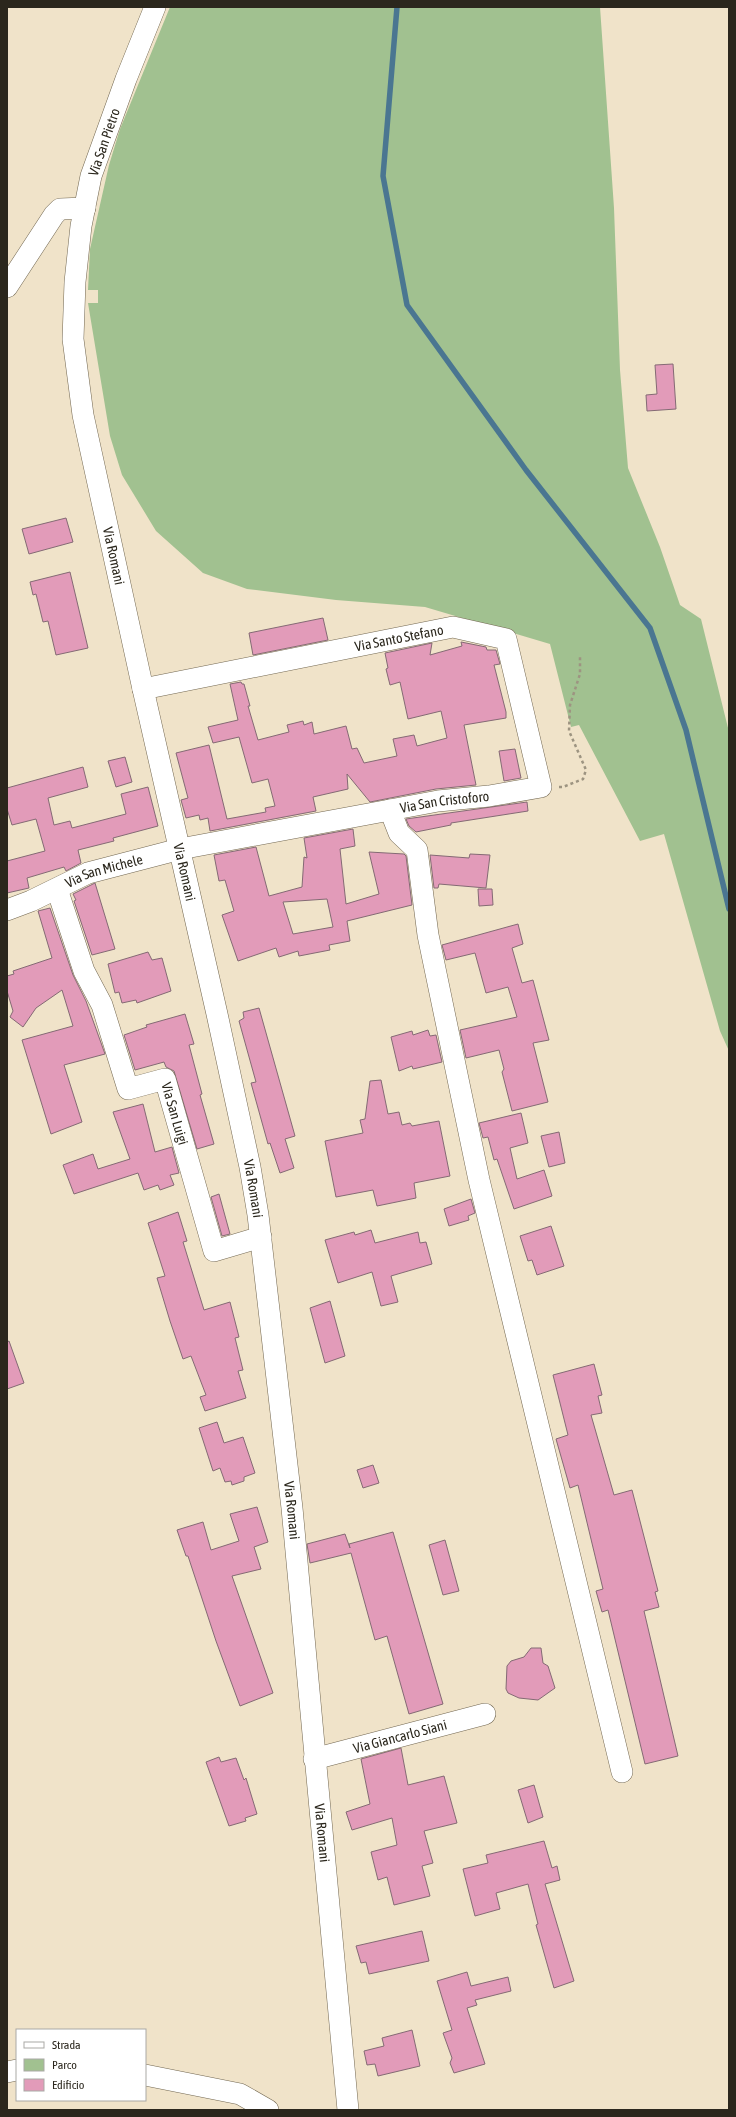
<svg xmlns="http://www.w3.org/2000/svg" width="736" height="2117" viewBox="0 0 736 2117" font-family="'Asap Condensed',sans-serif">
<rect width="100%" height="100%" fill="#f0e3c9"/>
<path fill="#a1c190" d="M170 7H600L614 208 620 370 628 468 660 547 680 605 701 619 729 732V1051L720 1031 664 834 640 841 579 725 571 727 550 644 425 607 336 600 247 589 203 573 156 531 122 475 110 436 88 303H98V290H88L90 249 109 165 120 129Z"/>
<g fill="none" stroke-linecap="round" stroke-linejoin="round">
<path stroke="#4a7691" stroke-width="5.5" d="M397 7 383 176 407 305 526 470 650 628 686 730 729 909"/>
</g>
<path fill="#e29bb9" stroke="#846a74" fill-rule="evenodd" d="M673 364 676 409 647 411 646 395 657 394 655 365Z
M66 518 73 542 29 554 22 529Z
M70 572 88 648 56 655 48 621 43 622 36 594 33 595 30 582Z
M323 618 328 640 253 655 249 633Z
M461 642 486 647 487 650H496L500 664 494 665 506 712V718L464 725 476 785 436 789 370 802 347 774 348 789 313 797 316 811 210 831 208 818 200 820 199 815 186 818 181 800 188 798 176 753 209 745 227 819 266 812 265 808 275 806 268 779 252 783 239 737 213 743 208 727 238 720 230 684 241 682 242 684H244L250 706H248L258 740 289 732 287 725 303 721 304 725 312 722 314 734 346 726 352 749 357 748 364 763 397 756 393 739 414 735 417 746 447 738 441 711 408 719 400 682 390 685 386 669 388 668 385 653 432 643 430 655 462 646Z
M515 749 521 778 504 781 499 751Z
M125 757 132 782 116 787 108 761Z
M83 767 88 787 48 798 54 825 70 821 72 828 126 814 121 794 148 787 158 826 113 838 114 841 78 850 81 863 66 871 64 867 27 878 29 888 7 893V861L45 851 36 819 12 825 7 809V788Z
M527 802 528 811 451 823V825L416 832 409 826 406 819Z
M353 829 355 846 340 849 346 904 379 894 369 852 404 854 406 856 412 905 347 921 350 941 329 945 330 950 299 956 298 951 279 957 276 948 238 961 222 915 234 911 225 880 219 881 214 855 256 847 269 896 302 887 304 857 307 858 304 838ZM327 899 333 927 293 934 283 902Z
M470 854 490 855 486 888 439 884 438 888H434L430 855 469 858Z
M95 883 115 949 92 955 74 901 76 900 73 894Z
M478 889H492L493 905 479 906Z
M50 908 73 975 86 1001 105 1054 64 1065 82 1122 51 1134 22 1040 73 1026 62 990 36 1008 23 1027 10 1017 13 1011 7 991V976L14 974 13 971 52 958 38 911Z
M518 924 523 944 512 948 522 983 533 980 549 1040 533 1043 548 1102 512 1111 502 1072 504 1069 499 1050 466 1058 460 1030 517 1017 508 987 486 993 475 953 446 960 442 945Z
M148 952 152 960 162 958 171 991 137 1003 136 1000 122 1003 119 992 115 993 108 964Z
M259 1008 295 1136 285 1139 294 1168 280 1173 270 1143 268 1144 251 1083 256 1082 239 1021 244 1018 243 1012Z
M185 1014 194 1044 189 1045 202 1094 200 1095 214 1144 197 1149 174 1071 166 1067 164 1062 135 1070 124 1035 147 1027 146 1025Z
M428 1030 430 1036 436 1035 442 1062 413 1069 412 1066 399 1071 391 1037 412 1031 413 1035Z
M381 1080 388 1114 399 1112 402 1125 410 1123 412 1126 439 1121 450 1176 414 1183 416 1198 377 1206 373 1190 336 1197 325 1141 363 1133 360 1120 365 1119 370 1081Z
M143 1104 155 1152 172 1147 179 1173 170 1175 174 1185 160 1190 158 1185 144 1190 138 1173 74 1194 63 1165 93 1154 98 1169 130 1159 113 1112Z
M521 1113 528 1143 510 1148 517 1179 544 1170 552 1196 514 1209 497 1159 494 1160 488 1137 483 1138 479 1123Z
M559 1132 565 1163 549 1167 541 1136Z
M219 1194 230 1234 222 1236 211 1197Z
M471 1199 475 1213 468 1216 469 1220 449 1226 444 1209Z
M178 1212 187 1241 183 1242 204 1310 230 1302 239 1337 235 1338 243 1370 238 1371 246 1398 205 1411 200 1397 206 1395 191 1356 183 1359 170 1321 157 1278 165 1276 148 1223Z
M551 1226 564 1266 537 1275 532 1260 528 1261 520 1236Z
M371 1230 375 1243 418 1232 420 1243 426 1242 432 1264 391 1276 398 1302 381 1306 372 1272 338 1283 325 1240 354 1232 355 1235Z
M330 1301 345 1356 325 1363 310 1308Z
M9 1341 24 1383 7 1389V1342Z
M594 1364 602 1395 598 1396 602 1413 591 1415 614 1495 632 1490 658 1591 655 1592 659 1607 644 1611 678 1756 645 1764 608 1610 602 1612 596 1591 603 1589 578 1485 570 1488 556 1439 568 1435 553 1375Z
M217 1422 224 1443 243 1437 255 1473 244 1477V1481L232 1485 231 1481 225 1482 220 1468 213 1471 199 1428Z
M373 1465 379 1483 363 1488 357 1470Z
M257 1507 268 1542 254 1547 261 1569 232 1576 273 1693 240 1706 216 1641 188 1556H186L177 1530 203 1522 211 1550 239 1541 230 1514Z
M393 1532 443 1704 409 1714 387 1636 375 1640 351 1553 310 1563 307 1544 345 1534 350 1548 349 1544Z
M445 1540 459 1591 443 1595 429 1545Z
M531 1648H541L543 1663 548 1666 555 1688 538 1700 519 1698 508 1693 506 1689 507 1666 511 1661 524 1657Z
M401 1748 408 1785 444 1776 457 1823 424 1831 433 1863 422 1866 430 1896 394 1905 387 1877 378 1880 371 1852 397 1845 392 1818 352 1830 346 1812 370 1804 361 1759Z
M219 1757 221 1762 236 1758 244 1780 246 1778 257 1814 245 1818 246 1821 229 1826 206 1762Z
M534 1785 543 1817 528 1823 518 1790Z
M544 1841 552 1868 557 1866 560 1880 545 1884 574 1981 554 1988 536 1925 538 1924 528 1884 496 1893 500 1909 475 1916 463 1869 488 1863 486 1855Z
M422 1931 429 1961 369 1974 366 1962 361 1963 356 1946Z
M467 1972 471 1986 508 1977 511 1991 475 2000 477 2005 467 2008 485 2064 454 2073 450 2063 452 2058 443 2033 452 2030 437 1981Z
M412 2030 420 2066 378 2076 375 2064 367 2065 364 2051 384 2046 382 2038Z"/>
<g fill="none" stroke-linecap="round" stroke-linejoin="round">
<defs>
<g id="minor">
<path id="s1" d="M155 7 126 79 91 176 81 226 75 282 73 339 83 415 143 689 217 1014 250 1167 258 1215 292 1508 348 2110"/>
<path d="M7 287 54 215 60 209 85 208"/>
<path d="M390 810 399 833 417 850 428 935 479 1180 622 1772"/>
<path id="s2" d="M57 889 84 971 102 1005 128 1089 165 1079 214 1251 261 1237"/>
<path id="s3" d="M7 910 31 901 88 873 180 849 390 810 438 801 489 796 541 787 506 639 453 627 143 689"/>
<path id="s4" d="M314 1759 485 1714"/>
<path d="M7 2072 17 2070"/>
<path d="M145 2075 240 2094 268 2110"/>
</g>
</defs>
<use href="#minor" stroke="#736852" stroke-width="22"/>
<path stroke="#9d9481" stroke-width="2.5" stroke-dasharray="3 3" stroke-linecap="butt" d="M559 787H563L583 779 586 770 569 731 570 705 580 674V656"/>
<use href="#minor" stroke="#fff" stroke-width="21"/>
</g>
<g text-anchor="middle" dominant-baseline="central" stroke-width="3" stroke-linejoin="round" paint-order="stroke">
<g font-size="14" fill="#2b271d" stroke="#fff">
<text transform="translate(104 142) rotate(-71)">Via San Pietro</text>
<text stroke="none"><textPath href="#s1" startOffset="566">Via Romani</textPath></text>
<text transform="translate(399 638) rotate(-11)">Via Santo Stefano</text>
<text stroke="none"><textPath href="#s3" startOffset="453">Via San Cristoforo</textPath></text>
<text stroke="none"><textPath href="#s3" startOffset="105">Via San Michele</textPath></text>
<text stroke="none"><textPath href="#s1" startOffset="890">Via Romani</textPath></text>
<text stroke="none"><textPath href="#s2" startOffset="287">Via San Luigi</textPath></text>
<text stroke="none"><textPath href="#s1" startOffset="1214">Via Romani</textPath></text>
<text stroke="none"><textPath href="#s1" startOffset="1538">Via Romani</textPath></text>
<text stroke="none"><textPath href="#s4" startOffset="89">Via Giancarlo Siani</textPath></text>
<text stroke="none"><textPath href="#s1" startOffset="1862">Via Romani</textPath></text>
</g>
</g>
<rect width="736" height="2117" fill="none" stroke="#2b271d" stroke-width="16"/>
<rect x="16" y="2029" width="130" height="72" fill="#ffffff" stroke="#aaa9a5"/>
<rect x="24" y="2042" width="20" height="6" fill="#ffffff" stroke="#aaa9a5"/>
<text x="52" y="2049" font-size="12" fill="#2b271d">Strada</text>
<rect x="24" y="2059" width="20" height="12" fill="#a1c190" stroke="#aaa9a5"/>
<text x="52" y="2069" font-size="12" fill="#2b271d">Parco</text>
<rect x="24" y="2079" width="20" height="12" fill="#e29bb9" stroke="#aaa9a5"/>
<text x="52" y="2089" font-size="12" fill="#2b271d">Edificio</text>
</svg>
